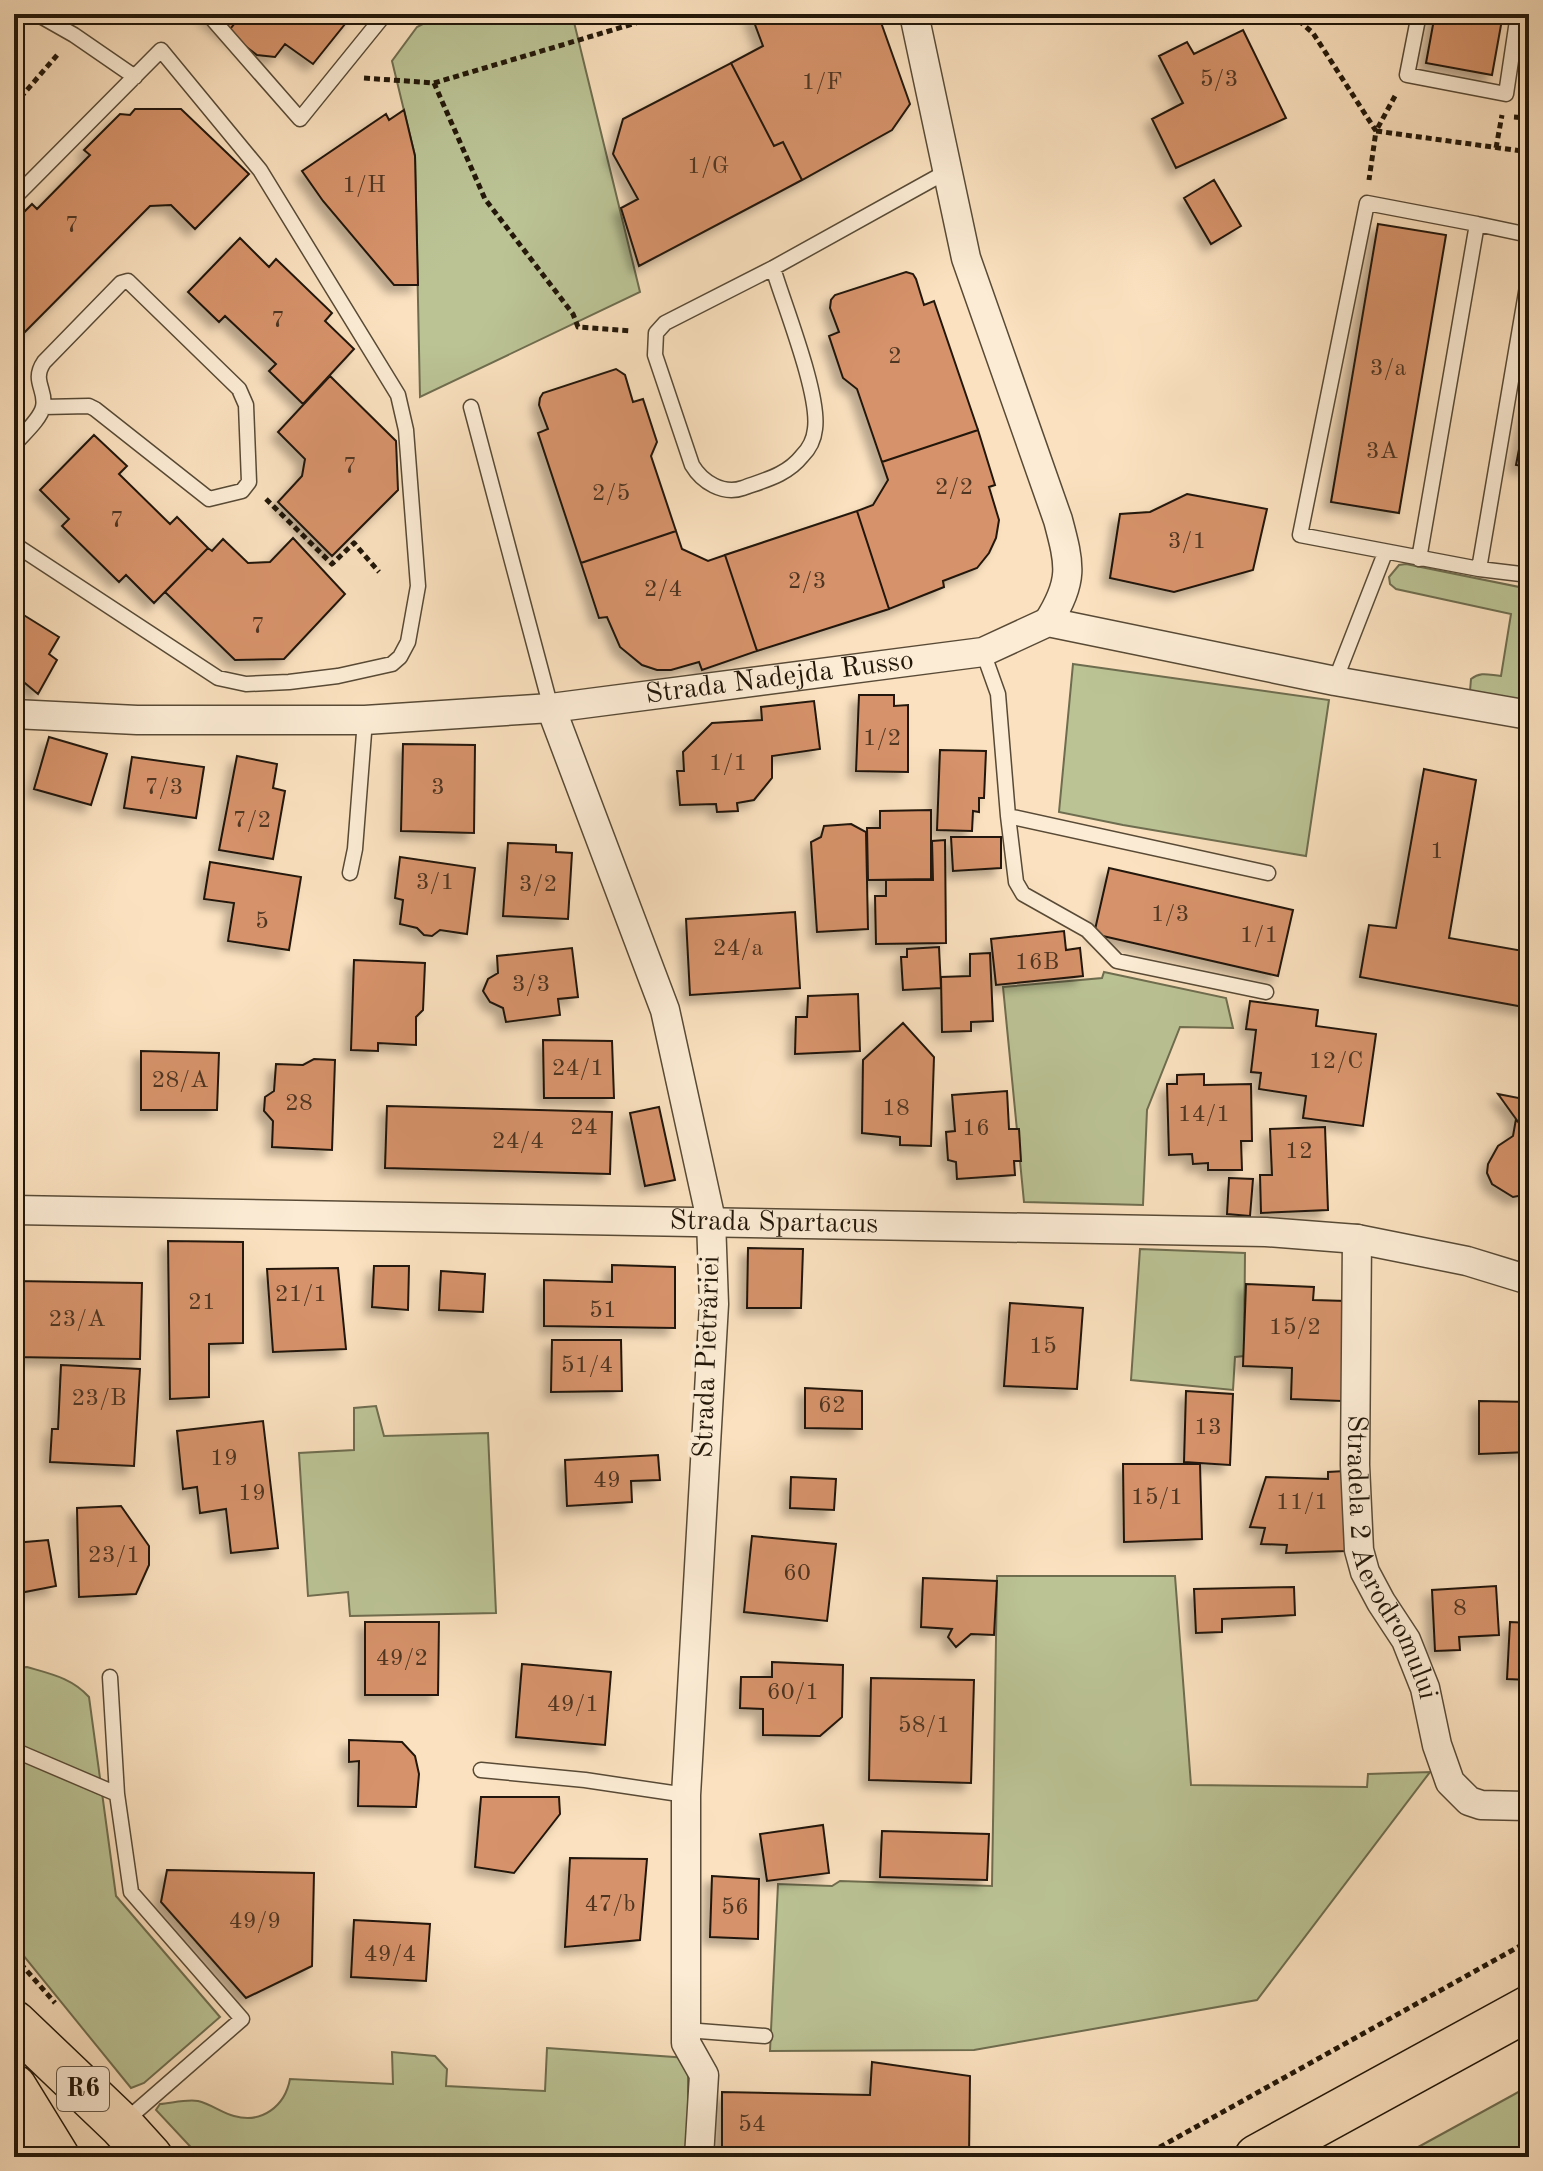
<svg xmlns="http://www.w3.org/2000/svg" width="1543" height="2171" viewBox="0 0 1543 2171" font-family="'Old Standard TT',serif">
<defs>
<filter id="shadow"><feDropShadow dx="-7" dy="7" stdDeviation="4" flood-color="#0004"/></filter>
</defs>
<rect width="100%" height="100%" fill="#fbe1bf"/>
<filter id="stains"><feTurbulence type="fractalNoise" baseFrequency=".0025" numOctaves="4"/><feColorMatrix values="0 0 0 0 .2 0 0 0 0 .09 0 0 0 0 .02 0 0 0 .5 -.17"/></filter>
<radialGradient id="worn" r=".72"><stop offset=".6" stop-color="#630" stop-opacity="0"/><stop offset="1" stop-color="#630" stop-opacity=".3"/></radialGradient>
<path fill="#bbc395" stroke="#6e6d4f" stroke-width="2" d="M442 14H572L640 292 420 397 415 156 392 61 417 27Z
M1406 564 1529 589V707L1470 691 1471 679C1481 671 1489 675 1501 676L1511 614 1396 589 1390 584 1389 577 1399 565Z
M1073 664 1329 700 1306 856 1123 825 1059 812Z
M1104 972 1226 998 1233 1028 1180 1027 1147 1110 1143 1205 1024 1202 1003 987 1102 978Z
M1140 1249 1245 1253 1244 1356 1235 1357 1233 1390 1131 1380Z
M376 1406 384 1436 488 1433 496 1613 350 1616 348 1592 308 1596 299 1453 354 1450V1408Z
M997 1576H1175L1191 1785 1367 1787 1368 1774 1430 1772 1257 2000 974 2050 770 2051 778 1884 832 1886 840 1881 992 1886Z
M27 1667C51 1674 72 1678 89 1697L116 1896 220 2017 144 2083 131 2088 14 1944V1668Z
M547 2048 688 2058V2157H200L156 2110 160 2104C172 2103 187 2099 198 2101 211 2104 222 2113 234 2116 262 2124 285 2106 290 2079L393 2084 392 2052 435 2056 447 2069 446 2086 545 2091Z
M1529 2086V2157H1400L1513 2095Z"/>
<path fill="#d6926b" stroke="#221709" stroke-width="2" filter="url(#shadow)" d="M203 14H353L313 64 285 44 275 57 257 55Z
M203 14H242L227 33Z
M751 14H878L910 104 892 130 802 180 783 142 774 146 731 63 763 46Z
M1435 14H1503L1492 75 1426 63Z
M1243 30 1286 118 1176 168 1152 119 1183 103 1159 56 1187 42 1194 54Z
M731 63 774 146 783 142 802 180 639 266 621 208 638 199 613 154 623 119Z
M135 109H181L249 174 195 229 171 205 150 206 14 343V222L32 204 37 209 90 155 84 150 120 114 130 115Z
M404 110 415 156 418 285H394L323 201 302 171 386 114 389 120Z
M1214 180 1241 226 1211 244 1184 198Z
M1378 224 1446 235 1399 513 1331 502Z
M240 238 269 267 276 259 332 313 325 321 354 349 303 404 269 371 276 364 225 316 219 322 188 292Z
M906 272 913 274 916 279 924 305 934 301 978 430 882 462 857 389 843 378 829 336 839 332 830 308 831 300 835 295Z
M616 369 625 375 633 402 643 399 657 442 651 456 676 531 581 563 538 433 548 429 539 405 540 398 543 393Z
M330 376 396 441 398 490 332 556 278 502 302 476 305 459 278 432Z
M1529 397V467L1516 465Z
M978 430 995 485 989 487 999 520 996 538 989 553 977 568 943 581 944 587 889 609 857 511 873 505 888 480 882 462Z
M94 435 127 466 119 474 170 524 177 517 208 548 154 603 126 575 119 582 62 526 69 519 40 490Z
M1187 494 1267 509 1253 570 1174 592 1110 578 1120 514 1150 512Z
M857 511 889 609 757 651 725 555Z
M676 531 682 549 708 561 725 555 757 651 702 670 699 662 671 670H657L642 665 620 647 607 617 599 618 581 563Z
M293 538 345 594 284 659 235 660 165 592 208 548 212 551 223 539 248 563 270 562Z
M14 609 59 637 49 654 57 660 38 694 20 679H14Z
M859 695H894V706L908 705V772L856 771Z
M814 701 820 749 772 756V778L754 800 737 803 738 811 717 812 716 804 680 805 677 771H684L683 752 712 723 762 720 761 707Z
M49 737 107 754 91 805 34 789Z
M403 744 475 745 474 833 401 831Z
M940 750 986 751 984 798H979V812L973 811 972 831 937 830Z
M237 756 277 764 273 788 285 791 273 859 219 850Z
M132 757 204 767 196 818 124 808Z
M1424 769 1476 780 1449 938 1529 952V1008L1360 977 1369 925 1396 928Z
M931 810V879L868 880 867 828H880V811Z
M851 824 866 832 868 929 817 932 811 842 821 837 824 826Z
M951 837H1001V868L953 871Z
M945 840 946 943 876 944 875 896H886V880H933L932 841Z
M508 843 556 845V852L572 853 568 919 503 916Z
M400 857 475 868 467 934 440 930 432 936 424 935 417 928 400 924 403 900 395 898Z
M14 860H16L18 904H14Z
M210 862 301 877 289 950 228 941 234 903 204 899Z
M1109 868 1293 910 1278 976 1094 934Z
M795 912 800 988 690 995 686 919Z
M1064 931 1066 950 1080 948 1083 976 996 985 991 939Z
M939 947 941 988 903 990 901 957H907V949Z
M572 948 578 997 558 999 560 1015 506 1022 503 1008 490 1002 483 991 488 979 498 973 497 956Z
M990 953 993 1021 971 1022V1031L942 1032 941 977 970 976V954Z
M354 960 425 963 423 1010 416 1017V1045L378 1043V1051L351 1050Z
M858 994 860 1051 795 1054 796 1017H807L808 996Z
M1250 1001 1318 1010 1316 1026 1376 1034 1363 1126 1303 1118 1306 1096 1259 1089 1261 1073 1251 1072 1256 1030 1246 1029Z
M903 1023 934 1057 931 1146 900 1145V1137L862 1133 863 1060Z
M543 1040 612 1041 614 1098H544Z
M141 1051 219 1053 217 1110H141Z
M314 1059 335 1060 332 1150 272 1147 273 1121 264 1111 265 1097 274 1091 276 1064 303 1065Z
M1204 1074V1085L1251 1084 1252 1141H1241L1242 1170H1208V1163L1193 1164 1192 1154 1169 1155 1167 1084H1177V1075Z
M1007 1091 1009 1129H1019L1021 1161H1014L1015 1175 957 1179 956 1162 948 1160 946 1132 955 1131 952 1095Z
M1498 1094 1529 1100V1136L1516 1119Z
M387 1106 612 1112 610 1174 385 1168Z
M659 1107 675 1180 645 1186 630 1113Z
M1516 1119 1529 1137V1194L1513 1197 1492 1184 1487 1173 1488 1164 1498 1146 1513 1136Z
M1325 1127 1328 1210 1261 1213 1260 1175H1272L1270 1129Z
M1229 1178 1253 1179 1250 1216 1227 1214Z
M168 1241 243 1242V1343L209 1344V1397L170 1399Z
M748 1248 803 1249 801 1308H747Z
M612 1265 675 1267V1328L544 1326V1280L612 1282Z
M374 1266H409L408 1310 372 1307Z
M338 1268 346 1349 273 1352 267 1269Z
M441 1271 485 1274 483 1312 439 1310Z
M14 1281 142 1283 140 1359 14 1357Z
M1246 1284 1314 1287 1313 1300 1346 1301 1342 1401 1291 1399 1292 1368 1243 1366Z
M1010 1303 1083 1308 1077 1389 1004 1386Z
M552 1340H621L622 1391 551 1392Z
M61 1365 140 1369 134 1466 50 1462 52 1429H58Z
M805 1388 862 1391V1429L805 1428Z
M1186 1391 1233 1394 1230 1465 1184 1462Z
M1479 1401 1529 1402V1452L1479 1454Z
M263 1421 278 1548 231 1553 226 1509 200 1513 197 1487 183 1489 177 1431Z
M658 1455 660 1480 631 1481 632 1502 567 1506 565 1460Z
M1123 1464H1200L1202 1539 1124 1542Z
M1345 1471 1346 1551 1286 1553 1287 1545 1261 1544 1265 1528 1250 1527 1266 1477 1328 1479V1472Z
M791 1477 836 1479 834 1510 790 1508Z
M121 1506 149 1546V1565L136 1594 79 1597 77 1508Z
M752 1536 836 1544 827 1621 744 1612Z
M48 1540 56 1586 20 1593 14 1601V1543Z
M923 1578 997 1581 994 1635 971 1634 956 1647 948 1637 952 1629 921 1627Z
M1496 1586 1499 1635 1459 1637 1460 1650 1435 1651 1432 1590Z
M1294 1587 1295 1615 1222 1619V1632L1196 1633 1194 1589Z
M365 1622H439L438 1695H365Z
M1510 1622 1529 1623V1680L1507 1679Z
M772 1662 843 1665 842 1717 820 1736 763 1735V1709L740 1708 741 1677H772Z
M522 1664 611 1672 605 1745 516 1737Z
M871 1678 974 1680 971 1783 869 1780Z
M349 1740 402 1742 415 1756 419 1774 416 1807 358 1806 359 1761 349 1762Z
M481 1797H559L560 1814 514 1873 475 1867Z
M823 1825 829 1873 767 1881 760 1834Z
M882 1831 989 1834 987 1880 880 1877Z
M570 1858 647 1859 640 1940 565 1947Z
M167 1870 314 1873 312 1966 246 1998 161 1902Z
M712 1876 759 1879 758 1939 710 1937Z
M354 1920 430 1924 426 1981 351 1977Z
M872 2062 970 2076 969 2157H722V2092L870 2095Z"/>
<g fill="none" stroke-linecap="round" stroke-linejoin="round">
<defs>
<path id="lane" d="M37 14 74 35 135 77
M208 14 300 119 385 14
M658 14H664
M1419 14 1407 75 1506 94 1518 14
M14 198 161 50 260 170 398 395 406 430 418 586 408 642 400 657 392 664 338 676 289 682 246 684 218 678 14 544
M1477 224 1367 203 1300 535 1479 569
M773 268C784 305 820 394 815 429 814 439 809 449 802 456 787 475 765 480 743 488 723 495 702 482 692 465L655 355 656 333 665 323 773 268 946 172
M1529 275 1479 569 1529 575
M471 407 551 708
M14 445C22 435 40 420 43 407 47 390 31 381 44 362L121 283 128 281 239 389 246 405 249 482 242 491 209 499 95 409 89 406 43 407
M1419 559 1477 224 1529 235
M983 652 998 694 1008 816 1268 873
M1335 681 1385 553
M1008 816 1016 882 1023 894 1087 930 1117 961 1266 992
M350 873 355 849 365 720
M110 1677 117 1794 131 1892 242 2019 124 2122
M14 1750 117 1794
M481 1770 585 1780 686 1795
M686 2030 765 2036"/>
<g id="street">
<path d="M914 14 966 258 1058 520C1070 565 1074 581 1048 622"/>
<path d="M551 708 665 1010 711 1220 714 1304 686 1795V2043L704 2075 699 2157"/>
<path id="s1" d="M14 714 137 720H365L551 708 983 652 1048 622 1335 681 1529 715"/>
<path id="s2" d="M14 1210 1266 1232 1357 1239 1467 1261 1529 1280"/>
<path id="s3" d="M1357 1239 1355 1465 1359 1550 1365 1572 1381 1602 1406 1640 1425 1688 1437 1745 1450 1782 1469 1801 1481 1805 1529 1806"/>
</g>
<path id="primary" d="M14 2023 121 2125 150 2157
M14 2087 57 2157
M1257 2157 1529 2008"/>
</defs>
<use href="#lane" stroke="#584a36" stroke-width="17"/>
<use href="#street" stroke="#584a36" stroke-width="31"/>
<use href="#primary" stroke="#221709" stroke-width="47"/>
<path stroke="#221709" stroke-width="5" stroke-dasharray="6 4" stroke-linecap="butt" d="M1291 14 1313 33 1376 131 1369 180
M364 78 434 83 485 199 573 314 578 327 632 331
M434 83 636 23
M1395 96 1376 131 1529 152
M14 105 58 54
M1514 117 1529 118
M1496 148 1502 115
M266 499 332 564 354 543 379 572
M14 1956 55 2003
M1142 2157 1529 1941"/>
<use href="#lane" stroke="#fcecd5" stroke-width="14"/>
<use href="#street" stroke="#fcecd5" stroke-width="28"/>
<use href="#primary" stroke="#fbe1bf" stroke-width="44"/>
</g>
<g text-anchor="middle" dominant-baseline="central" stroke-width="8" stroke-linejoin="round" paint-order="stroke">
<g font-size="24" fill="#4f3622">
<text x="1219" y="80">5/3</text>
<text x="822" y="83">1/F</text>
<text x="708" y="167">1/G</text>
<text x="364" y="186">1/H</text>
<text x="72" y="226">7</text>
<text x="278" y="321">7</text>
<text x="895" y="357">2</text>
<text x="1388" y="369">3/a</text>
<text x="1382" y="452">3A</text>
<text x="350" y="467">7</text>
<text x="954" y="488">2/2</text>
<text x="611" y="494">2/5</text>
<text x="117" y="521">7</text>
<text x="1187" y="542">3/1</text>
<text x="807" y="582">2/3</text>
<text x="663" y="590">2/4</text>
<text x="258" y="627">7</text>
<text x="882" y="739">1/2</text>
<text x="728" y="764">1/1</text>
<text x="164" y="788">7/3</text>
<text x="438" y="788">3</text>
<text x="252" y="821">7/2</text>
<text x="1437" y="852">1</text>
<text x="435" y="883">3/1</text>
<text x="538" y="885">3/2</text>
<text x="1170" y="915">1/3</text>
<text x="262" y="922">5</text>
<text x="1259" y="936">1/1</text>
<text x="738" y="949">24/a</text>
<text x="1037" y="963">16B</text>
<text x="531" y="985">3/3</text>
<text x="1336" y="1062">12/C</text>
<text x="578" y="1069">24/1</text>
<text x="180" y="1081">28/A</text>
<text x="299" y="1104">28</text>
<text x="896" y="1109">18</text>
<text x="1204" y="1115">14/1</text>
<text x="584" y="1128">24</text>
<text x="976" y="1129">16</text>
<text x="518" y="1142">24/4</text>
<text x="1299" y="1152">12</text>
<text x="301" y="1295">21/1</text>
<text x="202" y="1303">21</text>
<text x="603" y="1311">51</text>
<text x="77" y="1320">23/A</text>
<text x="1295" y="1328">15/2</text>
<text x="1043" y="1347">15</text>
<text x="587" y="1366">51/4</text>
<text x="99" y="1399">23/B</text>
<text x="832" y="1406">62</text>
<text x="1208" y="1428">13</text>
<text x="224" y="1459">19</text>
<text x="607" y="1481">49</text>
<text x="252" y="1494">19</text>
<text x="1157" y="1498">15/1</text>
<text x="1302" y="1503">11/1</text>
<text x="114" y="1556">23/1</text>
<text x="797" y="1574">60</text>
<text x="1460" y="1609">8</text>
<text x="402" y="1659">49/2</text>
<text x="793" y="1693">60/1</text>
<text x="573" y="1705">49/1</text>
<text x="924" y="1726">58/1</text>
<text x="610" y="1905">47/b</text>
<text x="735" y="1908">56</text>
<text x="255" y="1922">49/9</text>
<text x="390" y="1955">49/4</text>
<text x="752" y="2125">54</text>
</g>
<rect fill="#fcecd5" stroke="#635746" stroke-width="2" x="57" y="2067" width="52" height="44" rx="6"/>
<g font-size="26" font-weight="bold" fill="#221709">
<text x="83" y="2089">R6</text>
</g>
<g font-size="28" fill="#221709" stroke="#fcecd5">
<text stroke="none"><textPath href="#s1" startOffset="768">Strada Nadejda Russo</textPath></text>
<text stroke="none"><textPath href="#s2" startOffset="760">Strada Spartacus</textPath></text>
<text transform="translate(708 1357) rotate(-88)">Strada Pietrăriei</text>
<text stroke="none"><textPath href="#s3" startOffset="326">Stradela 2 Aerodromului</textPath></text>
</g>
</g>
<rect width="1543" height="2171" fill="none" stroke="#fbe1bf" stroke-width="48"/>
<rect x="16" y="16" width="1511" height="2139" fill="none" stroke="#221709" stroke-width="4"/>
<rect x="24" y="24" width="1495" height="2123" fill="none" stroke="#221709" stroke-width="2"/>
<rect width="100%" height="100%" filter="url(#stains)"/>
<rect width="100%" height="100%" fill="url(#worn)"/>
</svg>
